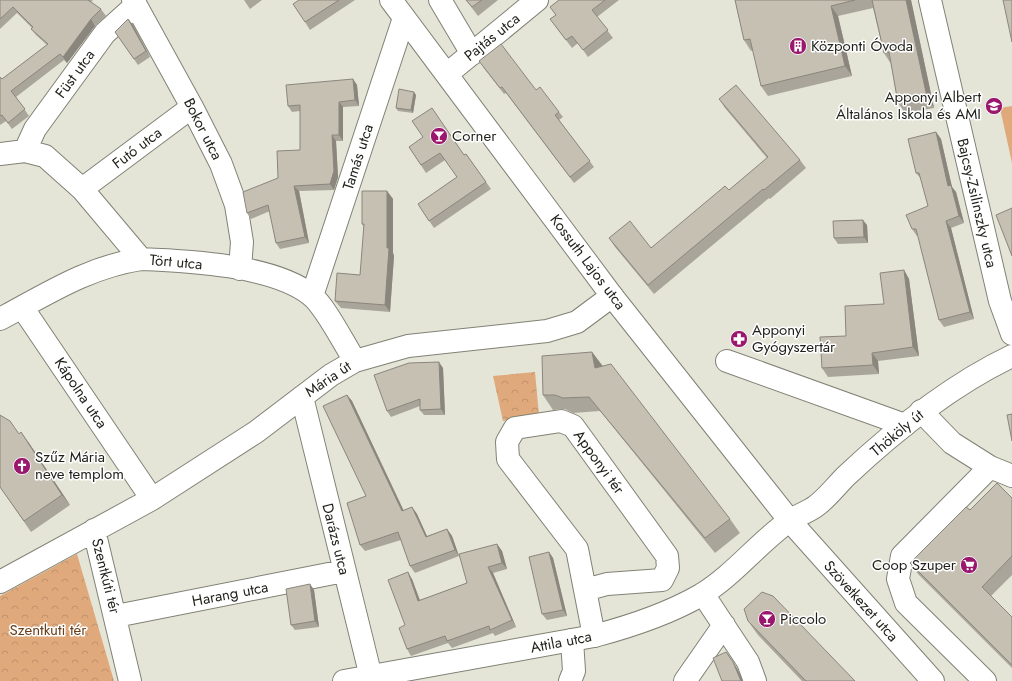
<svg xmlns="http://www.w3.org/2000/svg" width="1012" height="681" viewBox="0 0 1012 681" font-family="Jost,sans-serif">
<defs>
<pattern id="park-crowns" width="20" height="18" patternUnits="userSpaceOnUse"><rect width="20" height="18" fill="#e0a97c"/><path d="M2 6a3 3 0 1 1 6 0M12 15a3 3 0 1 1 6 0" fill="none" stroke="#c0916b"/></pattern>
</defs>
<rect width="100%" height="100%" fill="#e4e5d7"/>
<path fill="#e0a97c" d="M1012 106V163L1000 108Z"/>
<path fill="url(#park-crowns)" d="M535 372 539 415 503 421 493 376Z
M77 554 114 681H0V596Z"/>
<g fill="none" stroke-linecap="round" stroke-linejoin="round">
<defs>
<path id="street" d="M133 0 192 107 221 164 236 205 242 242 240 269
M440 0 472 54
M930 0 1000 301 1012 334
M447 74 537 0
M25 151 35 129 105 33 136 5
M0 154 25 151 45 156 82 189 141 259C189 261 273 265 311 295 326 307 344 344 355 361
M82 189 192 107
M312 296 404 18
M22 307 152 499
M0 319C47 294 88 267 141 259
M727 361 905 425
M302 397 372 681
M921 411 952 443 990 467 1012 476
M94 530 130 681
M0 582 152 499 256 432 331 375 355 361 408 346 547 331 577 322 612 296
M585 590 607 584 662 580 668 568 667 556 573 426 561 421 515 428 507 442 508 459 577 549 594 636
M703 594 748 662 755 681
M116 616 344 571
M570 681 574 671 572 640
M685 681 724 625
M985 681 906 603 898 579 902 556 990 467"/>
<path id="secondary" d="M391 0 612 296 790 521 933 681
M344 681 594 636C632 626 668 614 701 595 734 575 758 543 789 521 798 515 808 512 816 506 827 498 836 486 846 476 895 430 951 385 1012 356"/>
</defs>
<use href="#street" stroke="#818275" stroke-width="24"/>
<use href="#secondary" stroke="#818275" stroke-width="24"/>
<use href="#street" stroke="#fff" stroke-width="22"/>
<use href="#secondary" stroke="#fff" stroke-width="22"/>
</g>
<path fill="#aaa59a" d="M0 0H93L91 2 101 9 106 16 95 26 67 63 64 60 16 97 29 116 12 129 6 121 0 125V77L2 79 47 45 36 35 31 29 32 28 17 13 0 29Z
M244 0H262L250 9Z
M299 0H355L310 30 305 22Z
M466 0H498L478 16Z
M559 0H619L597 17 613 38 588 57 578 43 572 48 550 19 556 15 550 7Z
M735 0H911L934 108 905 113 898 103 891 64 884 53 873 8 838 16 852 76 768 96 761 86 753 50 751 51 744 40Z
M128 19 133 25 150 57 138 65 115 32Z
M483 67 536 90 559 112 563 117 559 120 594 167 574 183 506 93 504 94Z
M353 79 357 85 359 106 343 107V141H336L338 177 334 190 299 191 309 243 280 249 276 243 270 211 251 219 247 213 278 178 300 150V111L292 112 288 106Z
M416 95 413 113 398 111 396 108Z
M719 99 800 160 806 168 770 199 769 198 654 294 615 247 609 238 651 248 729 190 767 158 725 108Z
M936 132 941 139 952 187 956 192 964 223 951 228 974 319 944 327 939 320 918 236H917L912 229 928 206 922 180 916 173Z
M409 147 464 155 466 154 491 189 434 228 418 204 457 177 445 160 426 173Z
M387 191 393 199V253L394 256 390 312 341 308 335 301 360 275 364 227 362 224Z
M867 225 868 243 838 244 834 238Z
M904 270 909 279 919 356 878 361 879 374 828 377 822 368 846 336 884 304Z
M592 352 603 366 730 519 740 533 715 553 600 411 573 413 565 409 553 410 543 395Z
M443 368 445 415H424L420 410V406L391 417 387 411Z
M347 395 352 401 404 511 412 507 417 514 427 536 447 529 452 536 459 556 415 573 410 566 401 540 365 551 360 545 366 496Z
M19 434 29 443 70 505 31 532 0 487Z
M1012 498V575L991 596 1012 617V668L918 574 910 563 970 510Z
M497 544 502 551 507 569 493 573 516 627 495 636 493 633 452 648 448 643 411 656 407 649 405 625 412 579 420 600 467 583Z
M549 552 553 558 567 616 547 620 542 614Z
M310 584 314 590 319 627 295 630 291 625Z
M748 621 855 681H802L758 635Z"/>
<path fill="#8b867d" d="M906 0H911L934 108 927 97Z
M831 6 838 16 852 76 845 66Z
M91 19 95 26 67 63 63 57Z
M128 19 133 25 150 57 146 51Z
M353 79 357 85 359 106 355 100Z
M414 92 416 95 413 113 411 110Z
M339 102 343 107V141L339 135Z
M936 132 941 139 952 187 956 192 964 223 959 216 948 186Z
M332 135 336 141 338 177 334 190 330 184Z
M294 186 299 191 309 243 305 237Z
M387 191 393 199V253L394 256 390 312 385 305 387 248Z
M863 220 867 225 868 243 864 237Z
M946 221 951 228 974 319 970 312Z
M904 270 909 279 919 356 913 347Z
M592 352 603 367 595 368Z
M872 353 878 361 879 374 873 365Z
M439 362 443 368 445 415 441 409Z
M347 395 352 401 407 518 402 511Z
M21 432 29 443 70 505 62 495Z
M412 507 417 514 430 543 426 537Z
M447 529 452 536 459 556 455 550Z
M497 544 502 551 507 569 502 563Z
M549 552 553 558 567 616 563 610Z
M488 567 493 573 516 627 512 620Z
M408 572 412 579 422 607 418 601Z
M310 584 314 590 319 627 315 621Z
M726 652 737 668 743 681H741Z"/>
<path fill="#c6c0b3" stroke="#8b867d" d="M0 0H88L101 9 91 19 63 57 60 54 11 91 25 109 8 123 2 115 0 116V77L2 79 48 44 31 29 33 27 13 7 0 19Z
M299 0H339L305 22 293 4Z
M466 0H482L472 7Z
M559 0H605L592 10 608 30 583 50 572 36 566 40 550 19 556 15 550 7Z
M735 0H855L831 6 845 66 761 86 750 39 744 40Z
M872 0H906L927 97 898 103 889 52 884 53Z
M1003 0H1012V42Z
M128 19 146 51 134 59 115 32Z
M501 44 536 90 540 87 559 112 555 115 590 161 570 177 502 87 500 88 479 61Z
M353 79 355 100 339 102V135H332L334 171 330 184 294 186 305 237 276 243 268 205 247 213 243 192 278 178 277 151 300 150V105L288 106 286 85Z
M736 85 800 160 764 190 763 189 648 285 609 238 630 221 651 248 725 186 729 190 768 157 719 99Z
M399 89 414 92 411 110 396 108Z
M432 108 464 155 466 154 486 182 429 221 418 204 457 177 440 153 421 165 409 147 423 137 412 121Z
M936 132 948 186 951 185 959 216 946 221 970 312 939 320 916 229H912L906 215 928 206 919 173H916L908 139Z
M362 191H387V248H389L385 305 335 301 337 273 360 275 364 224H362Z
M1012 208V256L996 215Z
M863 220 864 237 834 238 833 221Z
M904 270 913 347 872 353 873 365 822 368 820 337 846 336 845 306 884 304 880 273Z
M592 352 595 368 611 364 730 519 705 538 589 397 563 398 555 395H543L542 356Z
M439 362 441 409 420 410V399L387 411 374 375 409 363Z
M347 395 402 511 412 507 426 537 447 529 455 550 410 566 398 532 360 545 347 503 366 496 323 406Z
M1012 414V441L1007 415Z
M0 415 10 421 19 434 21 432 62 495 24 521 0 487Z
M997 483 1012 498V556L982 587 1012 617V665L910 563 966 507 970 510Z
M497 544 502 563 488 567 512 620 490 630 489 626 447 641 445 636 407 649 399 628 405 625 388 580 408 572 418 601 467 583 459 554Z
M549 552 563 610 542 614 529 557Z
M310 584 315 621 291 625 286 589Z
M762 592 773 596 855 681H806L748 621 744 609Z
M726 652 733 662 741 681H722L713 658Z"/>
<defs>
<symbol id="building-disc" viewBox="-11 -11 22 22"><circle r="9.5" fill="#99176c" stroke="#fff"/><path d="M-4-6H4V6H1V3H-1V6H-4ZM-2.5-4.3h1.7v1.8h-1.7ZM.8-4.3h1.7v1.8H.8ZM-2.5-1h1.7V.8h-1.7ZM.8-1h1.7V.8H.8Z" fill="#fff"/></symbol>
<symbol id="school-disc" viewBox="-11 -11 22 22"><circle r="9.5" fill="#99176c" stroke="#fff"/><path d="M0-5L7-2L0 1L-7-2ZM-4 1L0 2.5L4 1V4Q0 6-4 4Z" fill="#fff"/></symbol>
<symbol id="bar-disc" viewBox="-11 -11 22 22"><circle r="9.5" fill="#99176c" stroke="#fff"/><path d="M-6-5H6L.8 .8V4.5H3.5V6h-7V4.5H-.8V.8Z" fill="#fff"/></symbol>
<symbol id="pharmacy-disc" viewBox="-11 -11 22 22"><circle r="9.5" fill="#99176c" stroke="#fff"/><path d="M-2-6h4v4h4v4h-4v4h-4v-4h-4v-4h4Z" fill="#fff"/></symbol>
<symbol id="church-disc" viewBox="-11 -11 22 22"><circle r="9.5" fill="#99176c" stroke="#fff"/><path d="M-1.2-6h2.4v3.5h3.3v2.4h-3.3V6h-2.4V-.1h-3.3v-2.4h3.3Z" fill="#fff"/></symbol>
<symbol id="supermarket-disc" viewBox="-11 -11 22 22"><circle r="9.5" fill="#99176c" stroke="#fff"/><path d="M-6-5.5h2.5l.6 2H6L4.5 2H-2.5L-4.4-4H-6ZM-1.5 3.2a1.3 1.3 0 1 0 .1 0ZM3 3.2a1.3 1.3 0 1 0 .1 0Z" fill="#fff"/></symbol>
</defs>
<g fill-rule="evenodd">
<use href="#building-disc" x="788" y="36" width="20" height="20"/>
<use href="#school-disc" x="984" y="96" width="20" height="20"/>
<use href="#bar-disc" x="429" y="126" width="20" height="20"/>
<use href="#pharmacy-disc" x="729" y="329" width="20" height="20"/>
<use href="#church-disc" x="12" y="456" width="20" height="20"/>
<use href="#supermarket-disc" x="959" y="555" width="20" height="20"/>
<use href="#bar-disc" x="757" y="609" width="20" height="20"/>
</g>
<g text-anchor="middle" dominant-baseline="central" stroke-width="3" stroke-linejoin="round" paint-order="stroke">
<g font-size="15" fill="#1f1f1a" stroke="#fff">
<text transform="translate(492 37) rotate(-39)">Pajtás utca</text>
<text transform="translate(75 74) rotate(-54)">Füst utca</text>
<text transform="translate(203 129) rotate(63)">Bokor utca</text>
<text transform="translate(137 148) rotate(-37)">Futó utca</text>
<text transform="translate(358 157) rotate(-72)">Tamás utca</text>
<text transform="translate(977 203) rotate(77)">Bajcsy-Zsilinszky utca</text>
<text transform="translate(176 262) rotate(5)">Tört utca</text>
<text transform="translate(588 262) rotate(53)">Kossuth Lajos utca</text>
<text transform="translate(328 379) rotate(-34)">Mária út</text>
<text transform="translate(81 393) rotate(56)">Kápolna utca</text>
<text transform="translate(897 433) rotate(-40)">Thököly út</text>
<text transform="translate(599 462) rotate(54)">Apponyi tér</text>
<text transform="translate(336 539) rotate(76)">Darázs utca</text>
<text transform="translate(106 576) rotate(76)">Szentkúti tér</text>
<text transform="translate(230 594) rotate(-11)">Harang utca</text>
<text transform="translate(861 601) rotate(48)">Szövetkezet utca</text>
<text transform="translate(561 642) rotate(-11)">Attila utca</text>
</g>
<g font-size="15" fill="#1f1f1a" stroke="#fff" text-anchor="start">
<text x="811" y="46">Központi Óvoda</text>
<text x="981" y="97" text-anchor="end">Apponyi Albert<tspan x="981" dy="17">Általános Iskola és AMI</tspan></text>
<text x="452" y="136">Corner</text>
<text x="752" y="330">Apponyi<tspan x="752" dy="17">Gyógyszertár</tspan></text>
<text x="35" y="457">Szűz Mária<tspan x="35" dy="17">neve templom</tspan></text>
<text x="956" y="565" text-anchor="end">Coop Szuper</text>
<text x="780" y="619">Piccolo</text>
</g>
<g font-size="15" fill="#683f19" stroke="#fff">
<text x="48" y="630">Szentkuti tér</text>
</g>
</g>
</svg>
